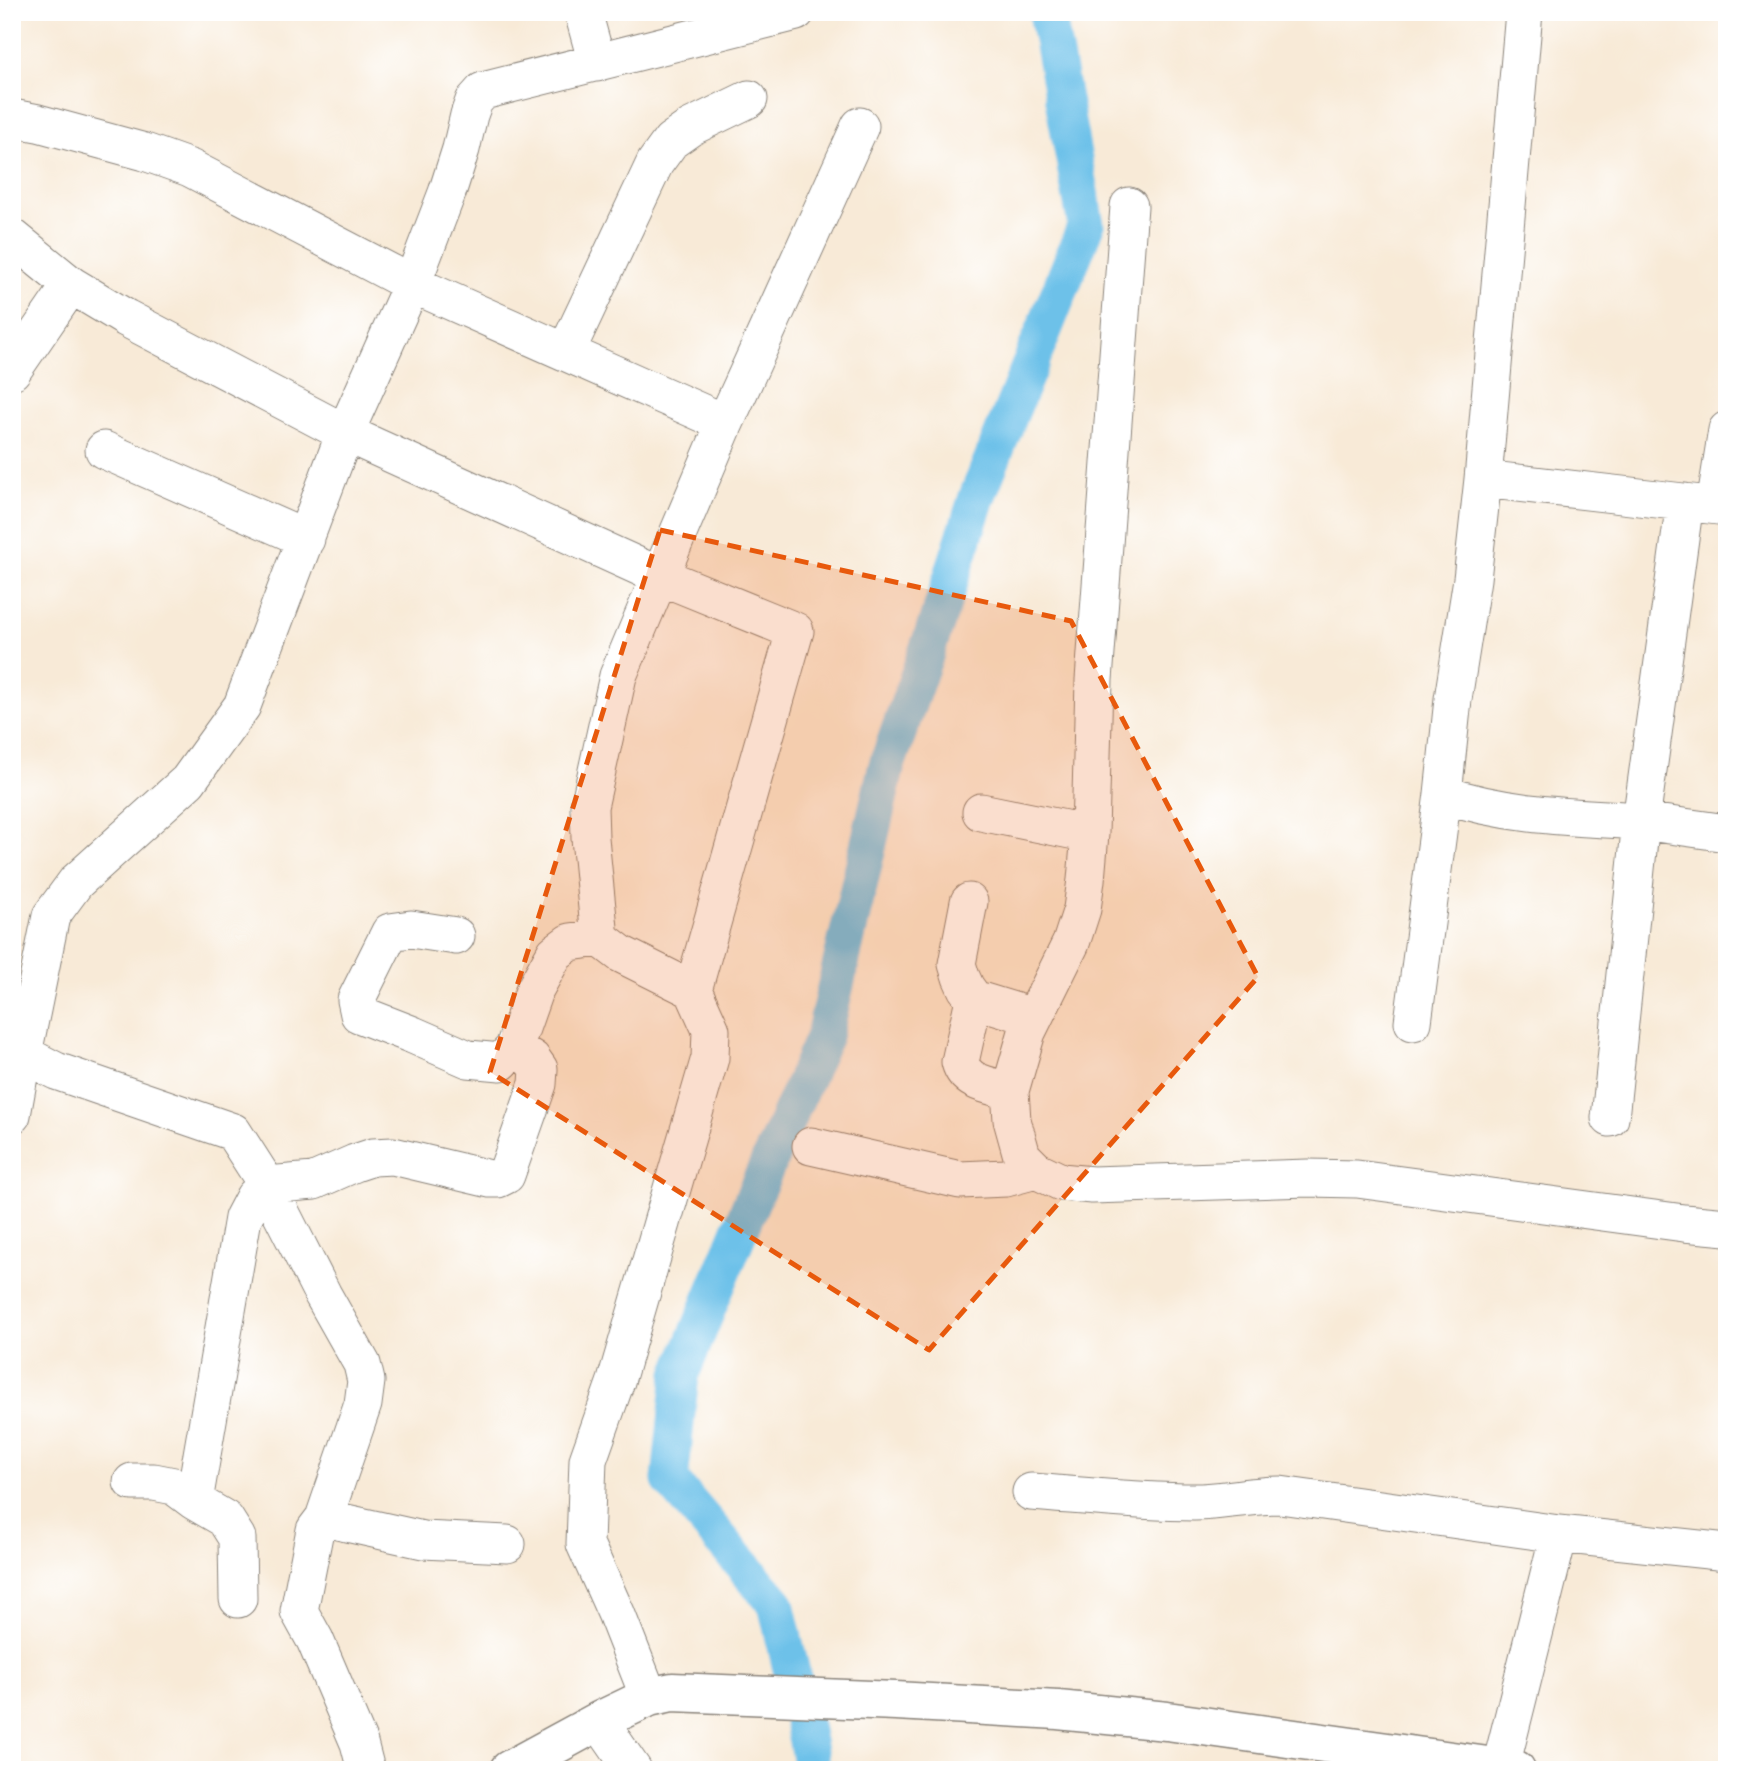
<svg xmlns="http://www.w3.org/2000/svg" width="1739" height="1782" viewBox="0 0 1739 1782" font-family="Pangolin,sans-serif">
<rect width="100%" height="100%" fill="#fff"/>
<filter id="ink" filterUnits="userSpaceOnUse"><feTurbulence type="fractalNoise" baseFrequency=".0143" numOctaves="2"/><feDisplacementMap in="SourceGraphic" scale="14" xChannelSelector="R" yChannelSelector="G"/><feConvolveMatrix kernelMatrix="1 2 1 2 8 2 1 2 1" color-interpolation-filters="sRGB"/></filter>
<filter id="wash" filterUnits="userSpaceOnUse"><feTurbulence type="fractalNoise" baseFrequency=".00686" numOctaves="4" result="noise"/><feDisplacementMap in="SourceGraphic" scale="28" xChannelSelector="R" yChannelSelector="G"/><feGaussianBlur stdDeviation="1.57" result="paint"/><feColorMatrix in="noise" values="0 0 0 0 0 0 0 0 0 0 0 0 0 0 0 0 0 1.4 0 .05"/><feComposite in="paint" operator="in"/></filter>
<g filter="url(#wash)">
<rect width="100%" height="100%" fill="#f8ead7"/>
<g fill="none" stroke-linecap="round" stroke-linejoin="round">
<path stroke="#6dc1e9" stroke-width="37" d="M810 1770V1757L802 1716 776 1604 670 1480 681 1374 755 1193 824 1036 887 765 942 607 977 497 1086 225 1047 12"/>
</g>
</g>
<g filter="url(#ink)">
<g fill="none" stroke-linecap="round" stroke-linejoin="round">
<defs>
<path id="street" d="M583 12 597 63
M1524 12 1483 479 1727 507
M12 118 38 123 145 152 190 168 412 284 725 423
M1129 206 1094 680 1090 834 1086 880 1082 909 1071 943 1027 1032 1010 1091 1012 1120 1022 1156 1036 1170 1061 1182 1092 1185 1308 1178 1357 1179 1684 1223 1727 1227
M12 237 71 285 126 318 345 433 660 576 725 423 860 126
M566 352 655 163 671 141 691 127 749 99
M12 371 71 285
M104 450 306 539
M1685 502 1641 821 1727 833
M1715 505 1727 430
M1443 794 1453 699 1472 579 1483 479
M981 812 1090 834
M969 902 957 964 961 977 966 988 974 999 1033 1017
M456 936 411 929 390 932 356 1000 359 1014 413 1035 468 1059 501 1062 514 1048 534 991 555 953 570 942 600 938
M974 999 960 1062C966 1084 990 1085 1010 1091
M1413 1022 1443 794C1507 816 1575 817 1641 821L1610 1118
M12 1051 23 1054 56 1071 233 1132 267 1185 323 1295 362 1364 366 1381 363 1404 324 1518
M12 1115 23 1054 51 916 76 882 188 781 242 706 345 433 412 284 447 193 461 149 469 115 474 101 483 91 796 12
M811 1146 960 1180 1006 1178 1036 1170
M132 1482H154L174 1486 194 1501
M1031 1492C1085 1496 1140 1502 1194 1502 1223 1502 1251 1495 1280 1495L1559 1534 1727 1552
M238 1599 237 1538 225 1519 194 1501 243 1218 254 1197 267 1185 314 1181 355 1163 373 1157 393 1156 490 1179H498L506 1175 538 1084 539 1069 532 1059 514 1048
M649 1697 616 1613 585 1544 588 1460 616 1381 710 1058 711 1030 693 990 795 631 660 576 618 676 589 807 590 838 600 938 621 954 693 990
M599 1721 633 1770
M366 1770 359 1743 315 1640 299 1611 315 1530 324 1518 423 1540 507 1544
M1500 1770 1559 1534"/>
<path id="secondary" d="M509 1770 599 1721 649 1697 672 1692 896 1701 1058 1710 1167 1721 1516 1770"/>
</defs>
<use href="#street" stroke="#8a837a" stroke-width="39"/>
<use href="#secondary" stroke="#8a837a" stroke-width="41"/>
<use href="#street" stroke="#fff" stroke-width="37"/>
<use href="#secondary" stroke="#fff" stroke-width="38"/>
</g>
</g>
<path fill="#e8590c" fill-opacity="0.2" stroke="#e8590c" stroke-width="5" stroke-dasharray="14 9" stroke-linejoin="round" d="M660 530 1071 621 1258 977 929 1350 490 1072Z"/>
<rect width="1739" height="1782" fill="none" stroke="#fff" stroke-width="42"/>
</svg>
